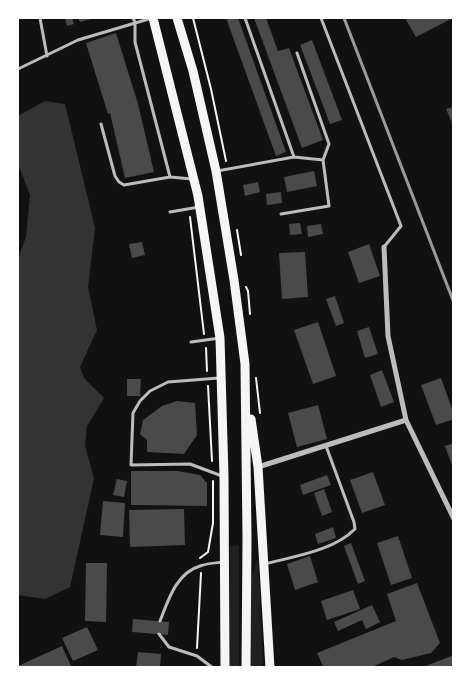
<svg xmlns="http://www.w3.org/2000/svg" width="471" height="685" viewBox="0 0 471 685" font-family="Helvetica,sans-serif">
<rect width="100%" height="100%" fill="#111"/>
<path fill="#202020" d="M239 545V667L229 668 230 546Z
M258 558 263 667H250V580Z"/>
<path fill="#333" d="M45 101 65 104 95 228 88 287 97 330 80 367 84 378 104 398 87 426 85 446 94 478 70 587 45 599 18 595V259L26 237 30 195 18 164V116Z"/>
<path fill="#4a4a4a" d="M65 18H72L74 24 67 26Z
M78 18H95L80 22Z
M226 18H238L286 152 276 156Z
M254 18H266L278 51 289 48 323 140 302 148Z
M405 18H453L416 37Z
M116 33 138 104 154 172 125 178 110 113 108 114 86 43Z
M312 40 342 120 330 124 300 45Z
M454 107V123H452L446 109Z
M314 171 317 186 287 192 284 177Z
M258 182 260 192 245 196 243 185Z
M281 192 282 203 267 205 266 194Z
M300 223 302 234 290 235 289 224Z
M321 224 323 234 308 237 307 226Z
M142 242 145 255 132 258 129 244Z
M369 244 380 276 359 283 348 252Z
M305 252 308 297 282 299 279 253Z
M335 296 344 323 336 326 326 299Z
M318 322 336 376 313 384 294 330Z
M369 327 378 354 365 358 357 331Z
M382 370 394 402 381 407 370 375Z
M441 378 454 414V419L436 425 421 385Z
M127 379H141L140 396H127Z
M177 401 195 403 197 435 184 454 147 452V440L140 434 143 420 162 406Z
M318 405 327 439 297 447 288 413Z
M454 443V468H453L445 446Z
M131 471H178L200 475 207 483V506L131 505Z
M373 472 385 505 362 513 350 480Z
M327 475 331 485 303 495 300 485Z
M117 479 127 481 124 497 113 495Z
M324 489 332 512 322 516 314 493Z
M103 501 125 503 123 537 100 535Z
M184 509 185 545 130 547 129 510Z
M333 527 336 538 318 544 315 534Z
M398 536 412 578 391 585 377 543Z
M351 543 365 581 358 584 344 546Z
M310 556 318 582 295 590 287 564Z
M86 563H107L106 622 85 621Z
M417 583 440 643 431 653 402 660 394 657 370 668H324L317 653 396 621 387 594Z
M353 590 360 609 327 620 321 601Z
M372 605 380 622 366 629 362 620 338 631 334 622Z
M133 619 169 622 168 635 132 632Z
M87 627 98 650 73 661 62 638Z
M62 646 72 668H18V666Z
M138 652 161 654 160 668H136Z
M454 655V668H423V667Z"/>
<g fill="none" stroke-linecap="round" stroke-linejoin="round">
<path stroke="#f5f5f5" stroke-width="2" d="M193 18 211 89 226 161
M190 217 204 334
M237 230 241 255
M246 287 248 291 250 314
M206 348 207 371
M256 378 260 413
M208 386 212 461
M200 558 208 552 213 523V481
M197 648 201 573"/>
<path stroke="#bcbcbc" stroke-width="3" d="M40 18 47 56
M133 18 135 22V42L170 177 192 179
M245 18 294 157
M321 18 401 226 384 247
M297 53 329 144 323 160
M18 69 78 40 152 18
M101 124 115 176 119 182 124 185 170 177
M217 171 294 157 323 160 329 206 281 214
M170 212 199 207
M191 342 220 338
M219 378 168 382 150 391 140 401 133 413 131 465 190 464 222 476
M265 564C295 556 333 551 355 529L354 522 326 446
M160 621C168 601 176 573 200 566 208 563 216 563 224 562
M159 634 169 647 197 656 213 668"/>
<path stroke="#bcbcbc" stroke-width="5" d="M384 247 388 336 406 420
M258 467 406 420 454 519"/>
<path stroke="#f5f5f5" stroke-width="9" d="M153 18 198 196 220 338 224 476 225 668
M177 18 193 71 216 171 234 280 245 364 247 538 246 668
M251 419 258 467 270 668"/>
<path stroke="#9a9a9a" stroke-width="3" d="M344 18 454 303"/>
</g>
<rect width="471" height="685" fill="none" stroke="#ffffff" stroke-width="38"/>
</svg>
